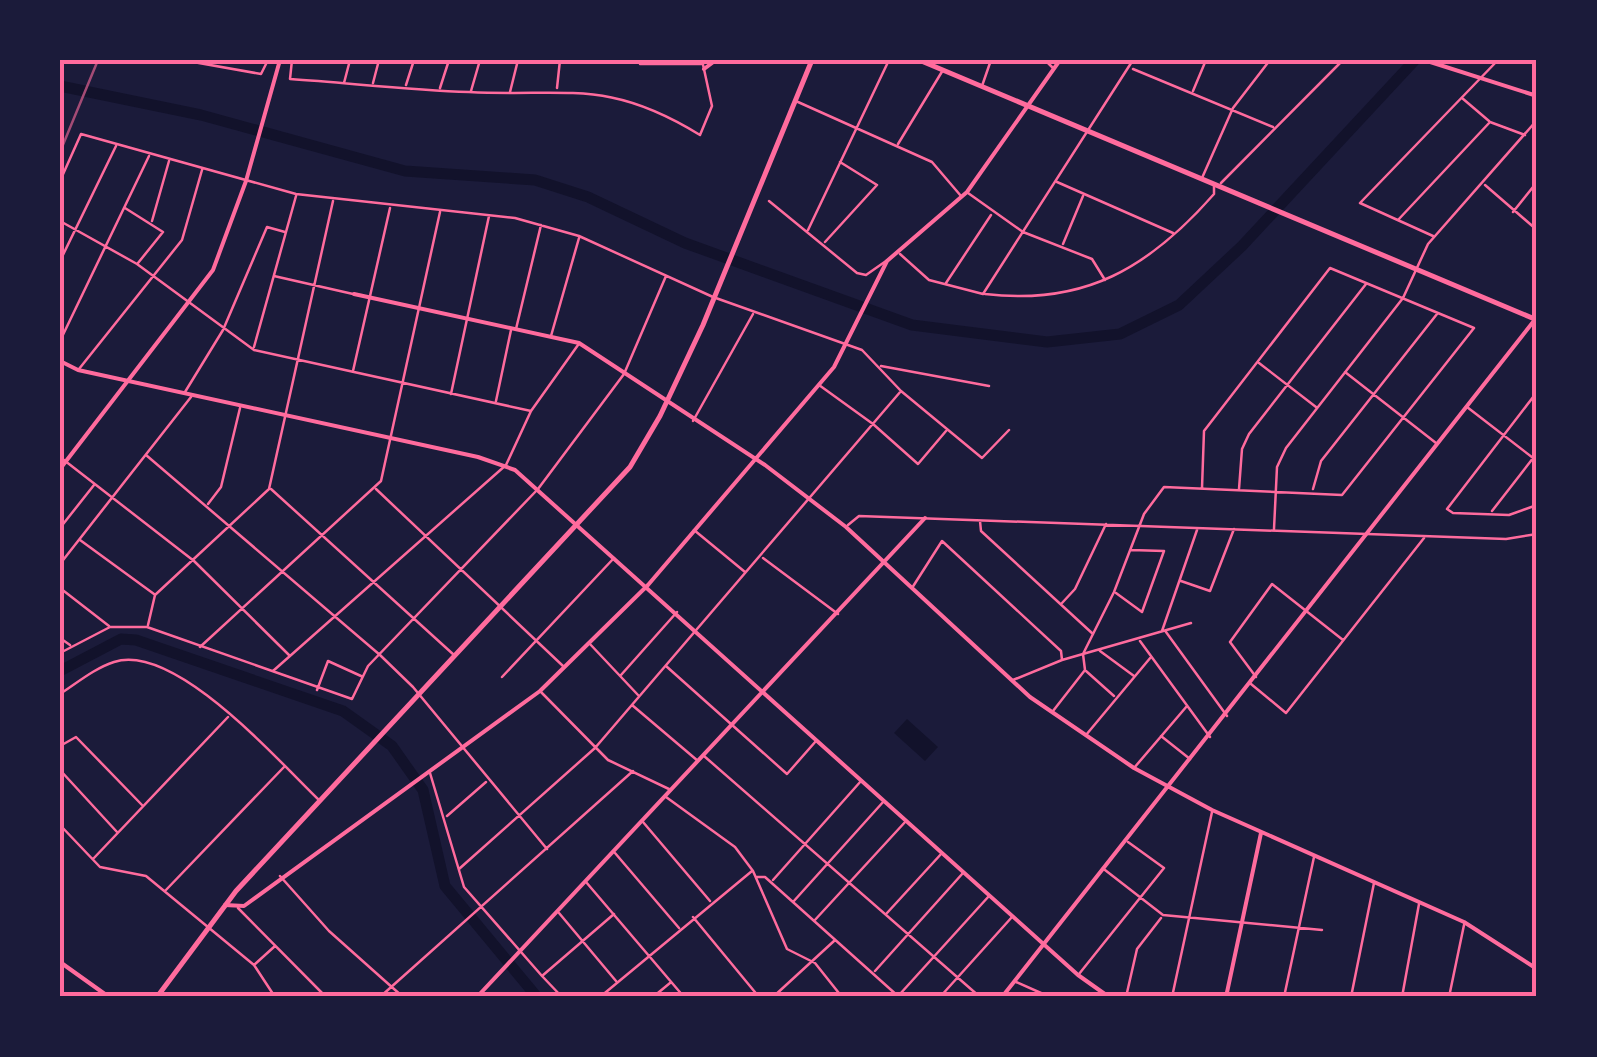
<svg xmlns="http://www.w3.org/2000/svg" width="1597" height="1057" viewBox="0 0 1597 1057" font-family="Cabin,sans-serif">
<rect width="100%" height="100%" fill="#1b1b3a"/>
<path fill="#12122b" d="M907 719 938 747 925 761 894 733Z"/>
<g fill="none" stroke-linecap="round" stroke-linejoin="round">
<path stroke="#12122b" stroke-width="11" d="M60 86 201 115 405 171 535 180 588 197 685 243 912 325 1047 342 1120 334 1179 305 1242 246 1415 60
M60 671 121 639 136 640 343 711 392 746 423 790 445 886 537 997"/>
<path stroke="#ff6b9d" stroke-width="2.5" d="M182 60 261 74 268 60
M292 60 290 79C350 83 409 90 469 92 568 97 607 78 700 135L712 106 702 60
M640 60V64H701
M1045 60 1053 68
M1133 69 1273 127
M344 83 350 60
M373 83 379 60
M406 85 414 60
M982 86 991 60
M440 88 449 60
M557 88 560 60
M471 91 480 60
M1193 91 1206 60
M510 92 518 60
M1462 98 1489 121
M798 102 932 162 961 196
M898 144 943 70
M1202 178 1233 108 1270 60
M60 181 81 134 296 194 515 218 579 236 713 297 862 350 901 391 982 458 1009 430
M1057 182 1173 233
M1221 183 1343 60
M1485 185 1537 230
M968 193 1023 232 1092 259 1105 280
M769 201 857 273 866 275 886 261
M125 208 163 232 138 263
M1513 212 1537 182
M1398 220 1490 122 1525 135
M60 221 137 264 254 350 531 411
M152 221 169 161
M808 230 889 60
M1433 236 1360 203 1498 60
M825 242 877 185 840 162
M1063 244 1083 196
M900 254 929 280 983 294 1133 60
M60 261 116 146
M274 276 353 294
M946 283 991 215
M985 294C1084 306 1149 268 1214 194V186
M516 329 541 225
M551 336 579 238
M60 341 149 156
M254 347 296 196
M1259 363 1316 407
M881 366 989 386
M79 369 182 240 202 170
M353 371 390 208
M1345 372 1436 443
M819 385 873 424 918 464 946 431
M185 392 223 330 267 227 285 232
M1537 392 1447 509 1453 513 1509 515 1537 505
M451 394 489 216
M496 401 511 330
M1467 407 1537 461
M693 421 753 314
M146 455 380 655 413 687 547 849
M60 457 194 561 290 656
M271 489 454 655
M376 489 563 666
M1239 489 1242 449 1249 434 1366 284
M1313 489 1321 461 1437 314
M208 504 221 487 240 408
M1492 511 1537 453
M980 521 981 531 1093 634
M848 525 859 516 1506 539 1537 534
M60 528 94 485
M1274 529 1277 467 1286 448 1403 298 1428 244 1537 120
M694 530 745 572
M80 540 154 594
M763 558 838 614
M60 564 191 397
M1181 581 1210 591 1234 529
M60 588 109 626
M912 588 942 541 1061 651 1062 660
M1116 593 1142 612 1164 551 1131 550
M1062 603 1075 589 1106 524
M148 625 155 595 269 489 333 201
M1162 631 1197 530
M1166 632 1227 716
M60 638 70 645
M1140 641 1210 737
M589 643 638 695
M200 647 381 481 440 212
M1100 651 1134 676
M60 653 110 627H147L352 699 368 666 538 489 624 374 666 276
M666 666 787 774 816 741
M273 671 506 465 531 411 578 345
M1086 671 1114 696
M621 675 677 612
M502 677 614 558
M1256 677 1230 642 1272 584 1343 640
M1013 680 1062 660 1191 623
M1251 684 1286 713 1424 538
M317 690 328 661 361 676
M540 691 608 760 671 790
M60 694C77 683 95 668 114 662 175 642 279 762 320 801
M632 705 698 761
M1053 711 1085 670 1083 654 1114 592 1144 514 1164 487 1342 495 1474 328 1330 268 1204 431 1202 488
M1086 735 1151 657
M1161 736 1190 759
M60 746 76 737 142 805
M704 756 980 997
M1134 768 1187 706
M60 770 117 832
M430 773 464 887 542 976 614 914
M666 797 735 847 753 871 787 949 815 963 842 997
M447 816 486 782
M643 822 710 901
M60 825 100 867 146 876 254 965
M615 853 679 928
M93 859 228 717
M459 869 595 748 901 391
M1105 870 1163 915 1322 930
M280 876 329 931 403 997
M757 877H765L899 997
M773 880 861 781
M586 882 684 997
M165 891 284 767
M793 902 884 801
M238 908 326 997
M559 913 616 981
M887 913 942 853
M693 917 759 997
M814 921 906 821
M875 971 963 873
M1079 974 1164 868 1128 842
M542 976 562 997
M1016 982 1050 997
M900 994 989 896
M275 997 254 965 275 946
M380 997 633 771
M600 997 752 871
M653 997 670 983
M773 997 834 941
M940 997 1012 917
M1126 997 1137 949 1161 918
M1172 997 1212 812
M1284 997 1314 857
M1314 997H1320
M1351 997 1374 883
M1402 997 1419 904
M1449 997 1464 925"/>
<path stroke="#ff6b9d" stroke-width="4" d="M1424 60 1537 96
M704 69 716 60
M354 294 579 343 765 465 846 527 1030 697 1134 768 1212 810 1464 922 1537 969
M60 361 78 370 478 457 515 470 1078 975 1109 997
M60 469 213 270 246 181 280 60
M225 905 244 906 540 691 648 585 834 367 887 261 967 192 1060 60
M60 962 109 997
M477 997 925 518
M1002 997 1537 317
M1226 997 1261 833"/>
<path stroke="#ff6b9d" stroke-width="5" d="M919 60 1537 320
M157 997 236 891 630 467 660 416 703 325 812 60"/>
<path stroke="#a44b75" stroke-width="2.5" d="M60 152 98 60"/>
</g>
<rect width="1597" height="1057" fill="none" stroke="#1b1b3a" stroke-width="125"/>
<rect x="62" y="62" width="1472" height="932" fill="none" stroke="#ff6b9d" stroke-width="4"/>
</svg>
